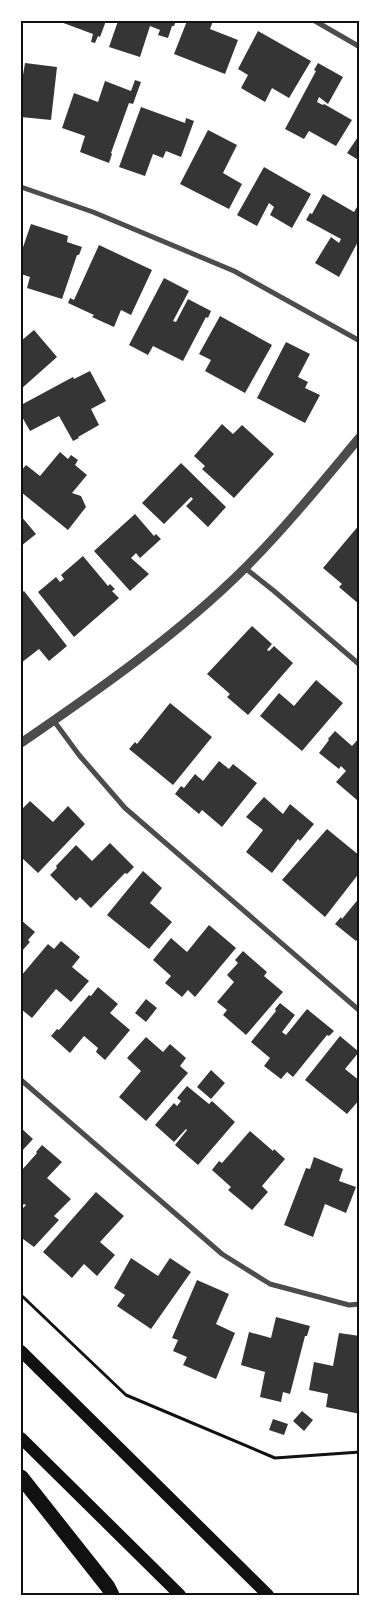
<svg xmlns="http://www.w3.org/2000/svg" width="381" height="1616" viewBox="0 0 381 1616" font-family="Figtree,sans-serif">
<rect width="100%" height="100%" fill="#fff"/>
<path fill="#353535" d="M58 21H106L100 37 98 36 95 43 91 42 93 34Z
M118 21H176L174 26H172L168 38 158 35 160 30 150 26 140 57 109 47Z
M187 21H213L210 29 238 40 225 74 174 54Z
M258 31 311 61 289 98 272 88 265 102 241 88 248 75 238 69Z
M25 63 57 67 51 120 21 117V75H23Z
M318 63 343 77 328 104 319 97 317 102 323 105 324 104 352 120 336 146 309 131 304 139 285 129 316 71 314 70Z
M135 80 141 82 133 104 129 103 111 153 112 154 109 163 80 152 85 136 62 128 74 93 98 102 105 81 131 91Z
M141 107 185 123 186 118 194 121 181 157 166 151 163 158 153 154 145 176 119 167Z
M208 130 237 145 223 173 242 184 229 209 180 184Z
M360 134V161L347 153Z
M264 167 311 194 292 228 270 215 274 207 269 203 257 226 237 215Z
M323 194 354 212 360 202V238L339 277 315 263 331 237 339 243 341 239 306 220 310 213 312 214Z
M31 224 68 236 67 242 82 247 79 255H77L62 299 27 288 30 277 21 274V253Z
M99 245 152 270 131 315 121 310 114 327 92 317 94 315 68 303 70 298 74 300Z
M164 278 189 291 173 321 176 322 188 299 211 311 208 318 206 317 183 361 153 346 148 355 129 345Z
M220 316 272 345 245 393 205 371 211 360 199 354Z
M34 330 57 357 21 389V341Z
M286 342 310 354 298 377 308 382 305 388 320 395 305 423 257 398Z
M90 371 106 401 91 409 99 425 78 437 79 438 73 441 59 416 30 431 21 415V405L73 377 74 379Z
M222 424 233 434 242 425 274 454 234 498 202 469 205 466 194 456Z
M60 452 68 459 71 455 78 460 75 465 87 475 72 493 81 496 86 507 68 530 21 492V471L26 465 40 476Z
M181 463 226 507 208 527 186 506 193 499 191 497 164 524 142 503Z
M135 514 154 536 156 534 161 539 140 558 136 553 131 558 149 574 130 591 94 551Z
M21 516 36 534 21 546Z
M360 524V605L339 587 342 584 323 568Z
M83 556 108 586 110 584 115 589 112 591 119 598 74 637 38 592 56 577 60 582 64 579 61 575Z
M24 591 67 646 49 661 39 649 21 663V593Z
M252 626 272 644 267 650 269 651 274 646 293 663 248 715 227 697 230 694 207 674Z
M316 680 343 703 302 751 260 716 279 693 294 706Z
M170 703 212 737 173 785 129 749 135 742 137 744Z
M335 731 352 746 360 737V796L357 800 336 782 346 771 341 766 339 769 319 753 329 740 328 739Z
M219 761 229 769 233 764 257 783 222 827 202 810 199 814 175 794 181 786 184 788 195 774 203 781Z
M264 797 283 814 290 804 314 824 300 841 298 839 272 873 246 852 263 830 246 817Z
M30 801 53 822 68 806 85 824 38 873 21 857V810Z
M327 829 360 856V872L325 917 282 880Z
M110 843 134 867 127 874 125 873 91 908 80 897 76 901 50 875 57 868 56 866 76 845 92 861Z
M143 871 162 888 150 903 172 922 149 949 107 915Z
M360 897V936L356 941 335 924 341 917 342 919Z
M21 920 35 932 28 940 30 942 21 952Z
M209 925 236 948 195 997 188 990 182 997 165 983 171 976 153 960 171 938 187 952Z
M61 941 80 957 72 967 89 981 71 1002 56 989 32 1018 21 1009V976L48 944 54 949Z
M243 951 267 972 264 976 283 992 246 1035 223 1015 227 1010 217 1002 234 982 227 975 238 963 235 960Z
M98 987 118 1004 110 1013 130 1030 105 1060 96 1052 98 1048 84 1036 70 1053 51 1036 57 1029 59 1030 89 995 91 996Z
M146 999 157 1008 146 1022 135 1013Z
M280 1003 295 1015 282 1032 286 1035 307 1009 334 1031 329 1036 327 1035 293 1077 287 1072 281 1079 264 1066 270 1058 251 1042 276 1011 275 1009Z
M340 1036 359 1052 345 1069 360 1081V1099L347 1114 305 1080Z
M146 1037 163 1052 170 1044 186 1058 180 1066 188 1073 146 1121 119 1097 141 1071 127 1058Z
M211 1070 225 1083 211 1099 197 1087Z
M187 1086 209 1104 212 1101 235 1122 198 1165 175 1145 187 1130 186 1129 174 1142 155 1125 174 1103 177 1106 181 1101 177 1098Z
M21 1128 33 1139 21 1152Z
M250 1131 273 1151 274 1149 285 1159 262 1186 268 1192 252 1210 228 1190 231 1187 212 1170 219 1161 222 1163Z
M42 1145 62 1162 47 1178 71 1199 54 1216 59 1220 34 1247 23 1239 21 1241V1210L26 1205 24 1204 21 1207V1171L37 1153 36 1152Z
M314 1157 343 1169 339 1181 356 1187 346 1213 325 1204 313 1237 284 1225 306 1168 310 1169Z
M96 1192 124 1216 100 1242 115 1255 97 1276 84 1264 72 1278 43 1252Z
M131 1258 158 1276 170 1258 191 1272 151 1329 117 1306 125 1295 114 1288Z
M197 1280 229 1294 216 1324 235 1333 216 1379 183 1365 187 1357 173 1351 178 1340 172 1338Z
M276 1317 310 1326 307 1336H305L290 1394 283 1392 281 1402 260 1397 265 1372 241 1365 249 1332 271 1338Z
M339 1333 360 1336V1414L326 1407 328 1394 309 1390 314 1362 333 1366Z
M302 1411 313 1420 304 1431 293 1421Z
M273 1419 288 1424 284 1435 269 1430Z"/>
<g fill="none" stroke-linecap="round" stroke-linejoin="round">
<path stroke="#111" stroke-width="3" d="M21 1295 126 1395 275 1458 360 1452"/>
<path stroke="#4c4c4c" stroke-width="5" d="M315 21 360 47
M21 187 93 212 234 271 360 341
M245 568 274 591 360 665
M54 721 79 755 125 808 360 1011
M21 1080 222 1254 270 1284 349 1305 360 1304"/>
<path stroke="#4c4c4c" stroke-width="9" d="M21 743C97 691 180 633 245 568 286 527 323 481 360 437"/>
<path stroke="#111" stroke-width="12" d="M21 1351 268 1595
M21 1438 180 1595"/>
<path stroke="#111" stroke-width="15" d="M21 1477 108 1587 112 1595"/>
</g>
<rect width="381" height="1616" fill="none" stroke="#ffffff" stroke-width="45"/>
<rect x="22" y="22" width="336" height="1572" fill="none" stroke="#111" stroke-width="2"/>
</svg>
